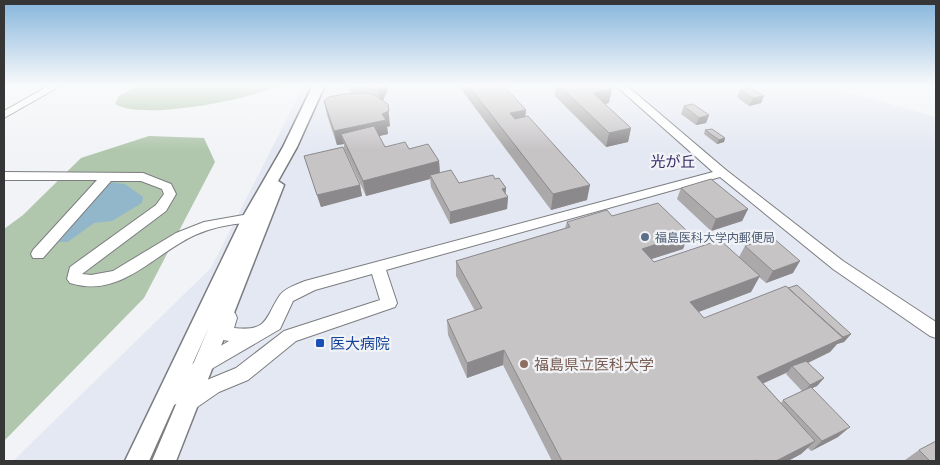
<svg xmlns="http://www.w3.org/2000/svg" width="940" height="465" viewBox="0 0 940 465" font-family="Commissioner,'Noto Sans JP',sans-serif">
<rect width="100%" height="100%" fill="#f1f3f6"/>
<path fill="#e4e8f2" d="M304 85H821L936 117V461H13L211 268Z"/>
<path fill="#b1c7ad" d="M139 85H281C251 99 143 121 115 104L119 96Z
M149 136 204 138 215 162 144 298 4 441V229L23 215 81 158Z"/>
<path fill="#92b7cb" d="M108 182 125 184 143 197 142 203 112 221 94 223 68 242H59Z"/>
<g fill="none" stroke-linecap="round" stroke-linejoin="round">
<defs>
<path id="minor" d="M50 85H62L4 118V111Z
M615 85H626L726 170 843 261 936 322V338L930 336 833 269 720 177 386 270 397 303 395 307 296 341 248 380 219 392 190 412 183 409 182 401 174 405 168 403 165 397C177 369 204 356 229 341L218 339 216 334 223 313 229 311 235 313 237 318 234 328C269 332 265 317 280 295 285 288 298 284 305 281L713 172ZM372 274 380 300 284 331 236 368 207 380 184 396 208 371 280 329 293 301 315 290Z
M4 172 143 173 171 184 176 194 166 211 82 274 91 275 113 271 176 233 204 222 249 214H258L265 218C261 224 254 222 247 223 229 224 211 228 195 235 153 254 121 299 70 283L67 279 70 267 156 205 164 194 162 189 141 181H111L43 258H33L31 254 33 250 97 180H4Z"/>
<path id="tertiary" d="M313 85H325L297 147 278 181 284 185 176 461H152L209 327 149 461H125L242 218 283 147Z"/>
</defs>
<use href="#minor" stroke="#7c7d80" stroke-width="2"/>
<use href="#tertiary" stroke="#7c7d80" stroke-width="3"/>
<use href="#minor" fill="#fff" fill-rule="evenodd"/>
<use href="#tertiary" fill="#fff" fill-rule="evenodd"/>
</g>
<path fill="#aba9aa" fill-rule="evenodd" d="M348 85H388V89L383 100 390 126 387 127 388 134 379 136 385 147 409 149 439 161 440 173 459 183 495 179 506 188 505 194 508 197 507 209 450 224 431 187 430 179 366 196 344 148V144L337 145 327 115 324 101 353 94 349 91Z
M458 85H503L525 117 587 200 551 210Z
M556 85H607L609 103 605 104 631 128 628 142 606 147 555 96Z
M740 90 764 96 761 103 749 106 737 97Z
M684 106 709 115 706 123 696 125 681 114Z
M705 130 725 138 724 142 717 144 704 134Z
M304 156 360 185 362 196 321 207Z
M681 188 748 209 742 221 711 231 677 199Z
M612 216 689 233 683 249 651 259 654 262 739 257 745 246 793 273 766 283 759 277 751 292 698 312 704 318 851 334 844 342 837 344 830 352 808 363 824 378 817 386 812 388 838 437 811 451 808 448 801 454 788 461H552L503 365 467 378 448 335 447 320 475 311 456 276V261L565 228 567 222ZM788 372 786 374 802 391 783 400 781 403 763 383Z
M919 450 936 461H906L905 460Z"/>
<path fill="#8b898b" d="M382 85H388V89L381 105 379 91Z
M612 89 609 103 590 107 593 93Z
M764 96 761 103 749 106 753 98Z
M388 104 390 126 387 127 388 134 346 144 341 134 344 144 337 145 334 131 382 114Z
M526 110 525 124 509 128 510 113Z
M709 115 706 123 696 125 699 118Z
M631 128 628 142 606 147 609 133Z
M725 138 724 142 717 144 719 140Z
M439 161 440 176 430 175V179L366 196 363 181Z
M360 185 362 196 321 207 317 195Z
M590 185 587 200 551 210 553 194Z
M506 188 505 198 508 197 507 209 450 224V212Z
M748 209 742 221 711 231 716 219Z
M689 233 683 249 636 264 642 249Z
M800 261 793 273 766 283 773 271Z
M760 276 751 292 683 318 690 302Z
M851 334 844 342 837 344 830 352 795 369 792 366 788 372 747 391 757 377Z
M504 350 503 365 467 378V363Z
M824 378 817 386 803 392 810 385Z
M850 427 838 437 811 451 822 441Z
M815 441 801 454 788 461H776Z"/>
<path fill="#c7c4c6" stroke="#8b898b" d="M359 85H382L379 91 361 87Z
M468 85H503L526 110 510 113 515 119 528 116 590 185 553 194Z
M559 85H607L612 89 593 93 631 128 609 133Z
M751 88 764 96 753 98 740 90Z
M367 93 376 96 388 104 389 111 382 114 386 120 334 131 324 101 329 97 344 94Z
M693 104 709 115 699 118 684 106Z
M374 126 385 147 405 142 409 149 428 144 439 161 363 181 341 134Z
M712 129 725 138 719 140 705 130Z
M343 147 360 185 317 195 304 156Z
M451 170 459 183 493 175 495 179 499 178 506 188 502 189 508 197 450 212 430 175Z
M711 179 748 209 716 219 681 188Z
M658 203 689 233 642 249 654 262 720 240 760 276 690 302 704 318 786 286 843 338 757 377 815 441 776 461H757L756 460 753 461H562L504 350 467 363 447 320 482 308 456 261 570 227 567 222 607 210 612 216Z
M772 237 800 261 773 271 745 246Z
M797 285 851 334 843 337 788 288Z
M806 361 824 378 810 385 792 366Z
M811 387 850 427 822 441 783 400Z
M936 441V461H930L919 450Z"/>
<linearGradient id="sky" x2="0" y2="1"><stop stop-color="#85b5dc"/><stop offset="0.57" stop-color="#f9fafb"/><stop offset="1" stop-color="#f9fafb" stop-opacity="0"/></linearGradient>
<rect width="940" height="150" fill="url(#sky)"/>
<circle fill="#5c6f8a" stroke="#f1f3f6" stroke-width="2" cx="645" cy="237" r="5"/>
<rect fill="#1a4fb4" stroke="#f1f3f6" stroke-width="2" x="315" y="338" width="10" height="10" rx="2.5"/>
<circle fill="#8d6e63" stroke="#f1f3f6" stroke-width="2" cx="524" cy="364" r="5"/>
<g text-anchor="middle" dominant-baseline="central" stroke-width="4.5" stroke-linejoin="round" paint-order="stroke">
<g font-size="12" fill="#4e5e75" stroke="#f1f3f6" text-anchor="start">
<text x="655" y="237">福島医科大学内郵便局</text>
</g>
<g font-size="15" fill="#352863" stroke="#f1f3f6">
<text x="673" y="161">光が丘</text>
</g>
<g font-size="15" fill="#164399" stroke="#f1f3f6" text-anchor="start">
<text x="330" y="343">医大病院</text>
</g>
<g font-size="15" fill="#785e54" stroke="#f1f3f6" text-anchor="start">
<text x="534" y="364">福島県立医科大学</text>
</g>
</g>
<rect width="940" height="465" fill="none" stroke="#363637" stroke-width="10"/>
</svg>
